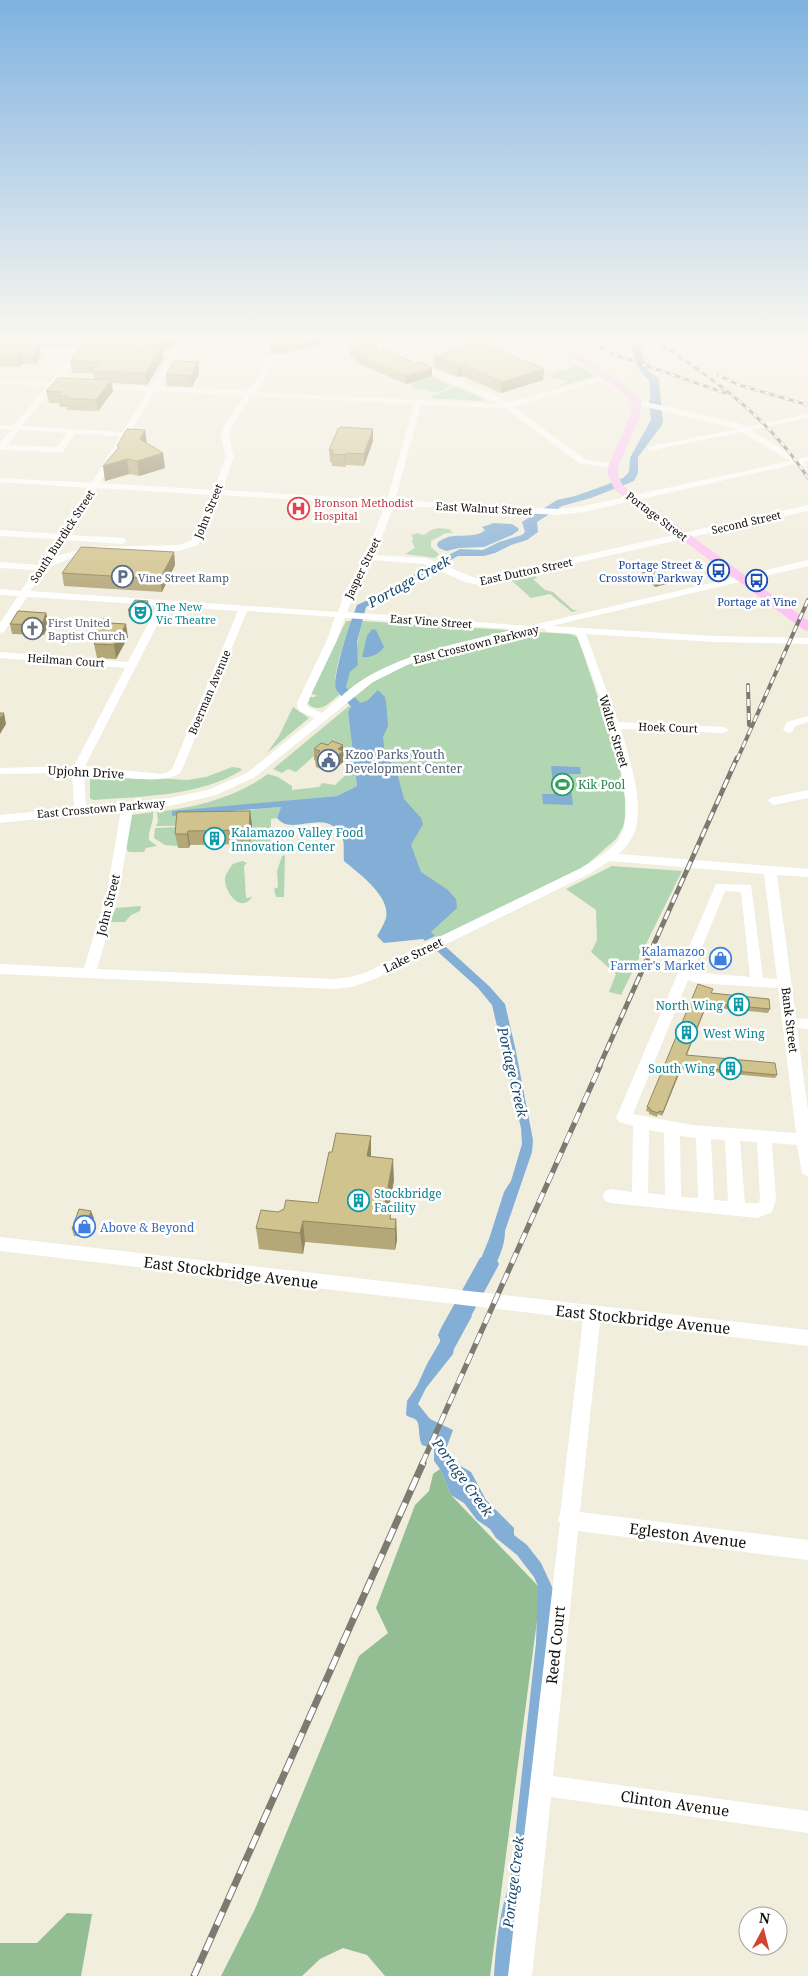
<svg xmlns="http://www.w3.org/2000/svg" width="808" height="1976" viewBox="0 0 808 1976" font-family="'Noto Serif',serif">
<rect width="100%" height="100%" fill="#f1eede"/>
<path fill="#b2d5b2" d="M0 336H81L71 348 0 346Z
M578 365 595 376 556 388 568 381 547 376Z
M431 376 451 386 437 393 426 390 422 386 424 390 412 387V384H408Z
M455 387H457L484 399 482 401 429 398Z
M439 528 449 529 453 533H446L431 541V547L439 554 435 558 405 554 415 548 412 542 413 537 410 536 417 533 424 535 431 530Z
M535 575 537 578 533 579 545 590 553 592 573 610H578L572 612 550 594 531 598 511 580Z
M346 621H352C346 640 336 661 335 682 335 688 339 691 339 695 329 703 320 714 308 704L310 697H315L316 695 311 694Z
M362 621 570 634 578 637 618 759 625 799V817L623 827 616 839 583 868 438 938 432 935 345 687 350 672 358 661 356 650Z
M349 706 352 708 348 712 357 786 337 796 172 812 218 813 281 807 277 818 271 819 270 849H250L252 825 156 826 158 822 157 812C196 807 235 798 268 774L278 777 292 786V790L319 787 322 783 335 785 350 771 343 761 314 756 296 772 288 769 282 773 273 769Z
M293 707 309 718 267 753 279 736Z
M232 767 240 768 242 770C198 797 143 796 93 800L90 798V776L92 774 187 780 206 777Z
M153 812C154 823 148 830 149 840L157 846 146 848 144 852H129L126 848 132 815Z
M178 827 177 846 165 845 154 838 155 828Z
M285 855 284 897H276L274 889 278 887 277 871 282 856Z
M242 861 247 863 244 866 246 898 252 897C241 914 224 892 225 878 226 874 230 867 233 864Z
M612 866 682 871 621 995 609 992 616 974 591 952 597 940 596 910 566 889Z
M141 906 140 911 131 915 125 922H109L116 908Z"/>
<path fill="#93bd93" d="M440 1469 451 1495 538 1586V1613L490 1976H385L367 1955 343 1948 320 1959 302 1976H221L255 1909 359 1656 388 1633 376 1608 379 1600 415 1505 429 1491 433 1474Z
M67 1913 92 1914 81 1976H0V1943H37Z"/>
<path fill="#83aed5" d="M649 399 660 402 663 420 662 425 638 457V473L634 481 591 498 562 506 537 522 538 532 527 540 511 545 495 553 484 556H458L366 607 357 642 358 665 350 672 346 687 360 703 367 701 378 690 385 697 386 702 388 726 383 737 385 756 396 769 404 799 421 818 423 824 411 845 421 872 448 890 456 899 457 908 431 932 435 936 425 941 423 939 384 943 377 936C380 931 384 924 386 918 391 896 358 873 344 861 343 854 345 843 342 837 327 805 292 838 277 818L281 807 172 816V811L337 796 357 786 348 712 351 707C347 701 339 695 336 689 331 679 352 617 357 605L391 589 428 566 460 549 483 550 499 542 522 535 525 532 522 522 557 500 575 496 606 485 623 478 629 472 630 458 651 420Z
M494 523 512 524 518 528 519 530 512 535 484 547 459 548 446 551 439 548 437 545 438 542C443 539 449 536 454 536 464 535 478 537 485 530L482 527Z
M372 629 376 630 384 647C379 654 371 658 362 657L367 636Z
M551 766 580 767 581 774H569L573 805 543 804 542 794H554Z
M446 947 489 986 505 1004 515 1047 533 1140 532 1152 505 1231C505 1250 494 1270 481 1285L471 1283 489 1239 504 1192 511 1181 522 1144 521 1128 492 1005 478 988 437 951Z
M456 1314 472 1316 454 1349 453 1354 426 1388 418 1404 430 1419 453 1430 446 1449 454 1462 471 1472 486 1500 514 1528V1535L527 1545 541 1563 553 1589 511 1976H494C496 1944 499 1913 510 1883L536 1643 538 1586 534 1577 517 1555 496 1538 490 1529 477 1520 464 1503 451 1495 440 1469 434 1461V1449L422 1445C418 1438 420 1425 417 1421 414 1417 410 1418 406 1415L407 1401 417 1386 427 1364Z"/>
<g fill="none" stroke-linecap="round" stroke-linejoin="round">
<path fill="#83aed5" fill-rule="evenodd" d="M632 336H640L637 341 642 351 646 368 659 379 662 414 659 426 656 427 651 424 652 414 649 380C632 365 638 359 629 341Z
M488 1255 496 1258 499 1264 496 1270 457 1342 449 1345 441 1342 438 1335 441 1328 480 1258Z"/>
<path fill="#fff" fill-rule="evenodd" d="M87 336H93L83 350 98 351V353L80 354 58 382 73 383V387H54L22 426 123 432 148 391 94 388 90 386 94 384 151 387 169 357 145 356 142 354 145 352 171 353 182 336H188L178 353 283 356 298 354 362 336H372L364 340 497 396 508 403 603 376 610 378 513 407 585 459 616 465V469L579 463 505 408 421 405 395 500 558 509 584 506 790 461 742 432 648 451V447L737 429 634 404V400H637L739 423 745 427 808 414V418L751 430 798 459 808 457V461L804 462 807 465 806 467 796 464 584 512 558 515 394 505 375 555 426 558 478 579 808 505V511L478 585 465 582 424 564 373 560 354 594 347 612 529 626 808 560V566L551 626 714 636 808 638V644L714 642 586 634 618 722 724 727 729 730 724 733 621 729C629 759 643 796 636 828 633 838 626 847 619 854L808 869V877L777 875 796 1018 808 1019V1029L797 1028 808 1111V1176L802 1174 797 1145 772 1143 776 1199 772 1212 757 1218 611 1203 605 1201 603 1196 605 1191 611 1189 632 1192 633 1126 619 1122 616 1118 716 884 751 885 763 978 777 979 764 874 610 861 589 874 377 978 352 987 334 989 0 974V964L84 968 107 892 121 810 0 823V815L74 808 72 773 0 774V768L74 766 125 668 0 658V652L128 662 158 605 27 597 4 632 0 633V623L18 596 0 595V589L21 591 35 570 0 568V562L38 565 55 539 0 536V530L59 534 89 488 0 482V478L92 483 120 436 75 434 62 452H59L0 450V443L11 430 0 429V425H14L47 386 0 384V380L50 382 73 353 0 351V347L76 349ZM357 342 491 400 498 404 255 392 263 383 274 360 299 358ZM176 357 267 360 256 382 247 391 158 387ZM155 391 244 396 224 425 221 437 226 457 214 490 100 483ZM251 396 414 404 387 500 222 490 234 457 229 437 232 425ZM19 430 67 433 57 447 7 445ZM97 488 212 495 191 541 178 545 90 547 53 557 64 540 123 544 127 541 123 538 67 535ZM220 495 385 505 365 557 344 594 338 612 30 591 47 568 75 556 109 551H179L198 545ZM167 606 238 611 172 769 168 772 161 774 85 766ZM247 611 335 617 327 640 297 703 299 711 315 718 247 773 208 790 170 798 86 807 84 773C105 775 167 787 181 772ZM345 618 515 629C465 642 412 651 367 677 351 686 336 701 322 713L308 707 307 703 337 640ZM545 628V631L549 632 576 634C592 675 641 795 621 835 613 851 595 859 581 868L367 972 351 977 334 979 97 969 119 892 133 809 170 806 216 795 255 777 373 682 407 665 430 657ZM725 891 741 892 750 977 692 972ZM688 980 696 983 778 988 796 1133 692 1125 633 1114ZM649 1130 664 1133 665 1195 648 1193ZM680 1136 696 1138 698 1198 681 1197ZM711 1139 725 1140 728 1201 714 1200ZM740 1141 757 1142 760 1199 759 1203H745Z
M808 716V722L795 726 792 732 788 733 783 730 787 722Z
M808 790V798L774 805 768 801 770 798Z
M0 1237 808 1330V1346L600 1321 580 1512 808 1540V1560L578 1531 553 1776 808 1811V1833L551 1797 532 1976H508L560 1523 558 1520 560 1515 583 1319 0 1251Z"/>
<path fill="#fdc3f4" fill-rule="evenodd" d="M540 336H550L630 389 642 402 639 419 618 467V476L623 486 808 621V631L804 630 615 490 608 476V467L629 419 632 402 624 393Z"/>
<defs>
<path id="rail-far4" d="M578 336 613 354 725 393
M649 336C711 377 767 415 808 478
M718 375 739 385 808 405"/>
<path id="rail-far3" d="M748 685 749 725
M737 760 808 600"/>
<path id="rail-far2" d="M599 1067 737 758"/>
<path id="rail-far1" d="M422 1464 600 1066"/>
<path id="rail" d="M194 1976 423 1463"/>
</defs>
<use href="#rail-far4" stroke="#7d7b70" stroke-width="3"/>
<use href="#rail-far3" stroke="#7d7b70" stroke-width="4"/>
<use href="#rail-far2" stroke="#7d7b70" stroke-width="5"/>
<use href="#rail-far1" stroke="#7d7b70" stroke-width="5.5"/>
<use href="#rail" stroke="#7d7b70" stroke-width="7"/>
<use href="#rail-far4" stroke="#fff" stroke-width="2" stroke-dasharray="5" stroke-linecap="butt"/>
<use href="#rail-far3" stroke="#fff" stroke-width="2.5" stroke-dasharray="7" stroke-linecap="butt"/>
<use href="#rail-far2" stroke="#fff" stroke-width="3" stroke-dasharray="9" stroke-linecap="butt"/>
<use href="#rail-far1" stroke="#fff" stroke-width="4" stroke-dasharray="11" stroke-linecap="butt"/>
<use href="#rail" stroke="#fff" stroke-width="5" stroke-dasharray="14" stroke-linecap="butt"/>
</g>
<path fill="#b4a879" d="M151 336H178L168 350H162L163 359 147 385 112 383 113 391 98 411 67 410V407H60L59 403H49L46 391 94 379 93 373H73L70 361 150 347 149 339Z
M276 336H341L317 346 302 350H291L290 353 271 354 270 348Z
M0 346H39L41 356 35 364H22L19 367 0 366Z
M377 346V353L432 376 406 384 362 365 350 355 349 347Z
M434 356 544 369 543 380 501 393 462 376 458 377 434 367Z
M198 362 199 373 192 387 167 386 166 374Z
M373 429V441L364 466 346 465V467L332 466V463L330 462 329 450Z
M147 443 165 468 139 476 129 474 105 481 118 448 117 446Z
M174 552 175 565 162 592 64 586 62 573Z
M642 573 667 581 666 584 655 587 641 576Z
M149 607 143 618 129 617 128 610Z
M46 613 49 623 44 635 12 634 10 624Z
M112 623 128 637 116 659 97 658 94 644 96 640 95 632Z
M328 745H343V762L336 768 331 766 326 771 316 767 315 760H314V749Z
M250 811 252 825 250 844 190 845 189 848H178L175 834Z
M711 994 770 1009 768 1013 706 1007 687 1055 777 1075 775 1078 681 1069 662 1116 658 1114 657 1117 649 1114V1112L646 1111 647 1107Z
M371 1136V1157L394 1180 388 1211 391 1219H396L397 1240 395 1250 305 1242 303 1254 259 1249 256 1228 278 1212 318 1203 332 1152Z
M94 1218 86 1237 74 1236 72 1229Z"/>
<path fill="#928863" d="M169 336H178L168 350 167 339Z
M328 336H341L317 346 302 350V345Z
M39 346 41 356 35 364 33 355Z
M162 347 163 359 147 385 146 373Z
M20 354 22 364 19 367 17 357Z
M198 362 199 373 192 387 191 376Z
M463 365 462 376 458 377 459 366Z
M432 368V376L406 384V376Z
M544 369 543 380 501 393 502 382Z
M111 380 113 391 98 411 96 400Z
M373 429V441L364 466V454Z
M145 430 147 445 140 439Z
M163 453 165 468 139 476 137 461Z
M346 453V467L345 455Z
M127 459 129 474 105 481 103 466Z
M174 552 175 565 162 592 160 579Z
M667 581 666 584 655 587 656 584Z
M148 601 149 607 143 618 142 612Z
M46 613 49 623 44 635 42 625Z
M126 624 128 637 116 659 114 645Z
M4 713 6 724 0 734V719Z
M343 745V762L336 768 335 758 338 749Z
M330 756 331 766 326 771 325 760Z
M250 811 252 825 250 844 249 830Z
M188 831 190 845 189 848 187 834Z
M707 1003 706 1007 685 1058 686 1055Z
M681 1066V1069L662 1116 663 1112Z
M371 1136V1157L367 1156Z
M393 1159 394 1180 385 1228 384 1210Z
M91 1211 94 1218 86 1237 84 1230Z
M396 1219 397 1240 395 1250V1229Z
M303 1221 305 1242 303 1254 300 1233Z"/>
<path fill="#d1c38d" stroke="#928863" d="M151 336H169L167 339H149Z
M276 336H328L317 340 302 345H290L289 347 270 348Z
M479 342 544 369 502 382 463 365 459 366 434 356Z
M84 344 162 347 146 373 92 371 100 362 70 361 80 347Z
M365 344 377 346 375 353 386 350 417 364 420 362 432 368 406 376 362 357 349 347Z
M0 346H39L33 355 20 354 17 357H0Z
M174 361 198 362 191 376 166 374Z
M58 378 111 380 96 400 65 398 67 396H58L61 392 46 391Z
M341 427 373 429 364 454 346 453 345 455 331 454 333 450H329L338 429Z
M127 429 145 430 140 439 163 453 137 461 127 459 103 466 119 447 117 446Z
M81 547 174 552 160 579 62 573Z
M653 570 667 581 656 584 642 573Z
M135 600 148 601 142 612 128 610Z
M18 611 46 613 42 625 10 624Z
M103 619H111L109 623 126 624 114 645 94 644 99 636 97 635 99 632H95Z
M0 713H4L0 719Z
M332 741 343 745 338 749 343 751 335 758 330 756 325 760 315 756 320 751 314 749 321 743 328 745Z
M250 811 249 830 188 831 187 834H175L177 812Z
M698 984 713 989 711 993 769 999 770 1009 707 1003 686 1055 775 1063 777 1075 681 1066 663 1112 659 1111 658 1113 650 1110V1108L647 1107Z
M336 1133 371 1136 367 1156 393 1159 384 1210 391 1211 390 1219H396L395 1229 303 1221 300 1233 256 1228 261 1210 278 1212 284 1209 286 1200 318 1203 329 1152H332Z
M79 1209 91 1211 84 1230 72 1229Z"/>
<linearGradient id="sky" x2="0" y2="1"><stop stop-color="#7fb2e0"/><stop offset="0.55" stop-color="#f9f7f0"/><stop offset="1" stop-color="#f9f7f0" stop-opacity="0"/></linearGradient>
<rect width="808" height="613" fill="url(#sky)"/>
<defs>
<symbol id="hospital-ring" viewBox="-11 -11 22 22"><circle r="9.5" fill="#fff" stroke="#e0444e" stroke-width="1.5"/><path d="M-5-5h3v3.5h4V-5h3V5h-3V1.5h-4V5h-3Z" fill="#e0444e"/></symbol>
<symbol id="bus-ring" viewBox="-11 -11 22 22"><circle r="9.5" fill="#fff" stroke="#1a4fb4" stroke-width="1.5"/><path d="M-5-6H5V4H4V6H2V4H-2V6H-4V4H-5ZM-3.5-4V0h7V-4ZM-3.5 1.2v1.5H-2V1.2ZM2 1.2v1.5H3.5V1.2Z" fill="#1a4fb4"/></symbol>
<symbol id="parking-ring" viewBox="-11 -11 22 22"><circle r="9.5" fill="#fff" stroke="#5c6f8a" stroke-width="1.5"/><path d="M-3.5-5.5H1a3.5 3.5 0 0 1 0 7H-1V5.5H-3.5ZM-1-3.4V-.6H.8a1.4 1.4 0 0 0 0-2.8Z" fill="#5c6f8a"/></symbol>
<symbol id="theatre-ring" viewBox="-11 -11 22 22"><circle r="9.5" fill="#fff" stroke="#0f9aa8" stroke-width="1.5"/><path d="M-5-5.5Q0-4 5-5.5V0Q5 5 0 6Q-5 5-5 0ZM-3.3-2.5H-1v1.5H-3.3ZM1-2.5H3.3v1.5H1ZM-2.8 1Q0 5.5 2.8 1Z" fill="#0f9aa8"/></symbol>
<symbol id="church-ring" viewBox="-11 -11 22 22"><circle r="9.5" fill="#fff" stroke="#6b7280" stroke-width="1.5"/><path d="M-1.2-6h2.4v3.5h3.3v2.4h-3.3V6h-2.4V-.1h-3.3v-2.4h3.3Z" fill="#6b7280"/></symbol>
<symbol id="civic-ring" viewBox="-11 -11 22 22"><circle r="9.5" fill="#fff" stroke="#5c6f8a" stroke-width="1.5"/><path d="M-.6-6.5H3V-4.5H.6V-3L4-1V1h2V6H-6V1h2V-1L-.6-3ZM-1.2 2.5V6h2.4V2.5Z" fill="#5c6f8a"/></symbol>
<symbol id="stadium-ring" viewBox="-11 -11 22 22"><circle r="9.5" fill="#fff" stroke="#2e9e5b" stroke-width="1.5"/><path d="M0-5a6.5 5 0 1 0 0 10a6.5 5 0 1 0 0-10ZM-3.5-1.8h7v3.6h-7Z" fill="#2e9e5b"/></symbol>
<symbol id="building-ring" viewBox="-11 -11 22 22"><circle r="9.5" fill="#fff" stroke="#0f9aa8" stroke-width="1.5"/><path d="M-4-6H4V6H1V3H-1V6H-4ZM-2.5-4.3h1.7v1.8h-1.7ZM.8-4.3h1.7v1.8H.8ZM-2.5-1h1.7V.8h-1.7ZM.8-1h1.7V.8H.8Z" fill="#0f9aa8"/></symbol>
<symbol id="shop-ring" viewBox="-11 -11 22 22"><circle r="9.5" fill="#fff" stroke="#3f7fe0" stroke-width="1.5"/><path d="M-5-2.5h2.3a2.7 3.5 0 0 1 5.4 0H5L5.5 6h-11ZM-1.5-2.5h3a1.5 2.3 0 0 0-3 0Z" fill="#3f7fe0"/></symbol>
</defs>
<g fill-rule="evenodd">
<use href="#hospital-ring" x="286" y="496" width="25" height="25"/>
<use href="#bus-ring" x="706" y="558" width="25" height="25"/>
<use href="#parking-ring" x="110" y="564" width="25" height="25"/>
<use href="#bus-ring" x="744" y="568" width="25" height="25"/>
<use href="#theatre-ring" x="128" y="600" width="25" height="25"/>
<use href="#church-ring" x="20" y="616" width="25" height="25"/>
<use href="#civic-ring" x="316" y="748" width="25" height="25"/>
<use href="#stadium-ring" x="550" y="772" width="25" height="25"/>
<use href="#building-ring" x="202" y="826" width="25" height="25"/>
<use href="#shop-ring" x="708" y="946" width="25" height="25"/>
<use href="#building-ring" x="726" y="992" width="25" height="25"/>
<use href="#building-ring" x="674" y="1020" width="25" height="25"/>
<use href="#building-ring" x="718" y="1056" width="25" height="25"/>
<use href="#building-ring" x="346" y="1188" width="25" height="25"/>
<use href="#shop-ring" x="72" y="1214" width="25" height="25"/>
</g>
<g text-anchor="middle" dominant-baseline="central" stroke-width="5" stroke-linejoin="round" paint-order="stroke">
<g font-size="11" fill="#be3a42" stroke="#fff" text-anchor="start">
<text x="314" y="502">Bronson Methodist<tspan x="314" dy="13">Hospital</tspan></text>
</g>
<g font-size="11" fill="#100f09" stroke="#fff">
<text transform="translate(484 508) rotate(3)">East Walnut Street</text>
<text transform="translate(208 511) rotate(-68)">John Street</text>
<text transform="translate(657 516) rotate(37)">Portage Street</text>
<text transform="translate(746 522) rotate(-13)">Second Street</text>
<text transform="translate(62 536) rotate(-57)">South Burdick Street</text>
<text transform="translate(362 568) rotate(-64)">Jasper Street</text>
<text transform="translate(526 571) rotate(-12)">East Dutton Street</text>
<text transform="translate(431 621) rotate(4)">East Vine Street</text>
<text transform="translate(476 644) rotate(-14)">East Crosstown Parkway</text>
<text transform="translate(66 660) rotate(4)">Heilman Court</text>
<text transform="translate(209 692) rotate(-67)">Boerman Avenue</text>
<text transform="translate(668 727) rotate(2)">Hoek Court</text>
<text transform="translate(101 808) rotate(-5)">East Crosstown Parkway</text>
</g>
<g font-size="11" fill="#164399" stroke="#fff" text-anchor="end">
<text x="703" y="564">Portage Street &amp;<tspan x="703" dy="13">Crosstown Parkway</tspan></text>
<text x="757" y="601" text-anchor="middle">Portage at Vine</text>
</g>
<g font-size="11" fill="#4e5e75" stroke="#fff" text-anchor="start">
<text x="138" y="577">Vine Street Ramp</text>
</g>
<g font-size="11" fill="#0d838f" stroke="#fff" text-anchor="start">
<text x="156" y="606">The New<tspan x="156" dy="13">Vic Theatre</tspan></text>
</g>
<g font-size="11" fill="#5b616d" stroke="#fff" text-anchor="start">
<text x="48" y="622">First United<tspan x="48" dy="13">Baptist Church</tspan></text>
</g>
<g font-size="12" fill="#100f09" stroke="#fff">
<text transform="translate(614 731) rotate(73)">Walter Street</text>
<text transform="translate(86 772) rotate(3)">Upjohn Drive</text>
<text transform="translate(108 905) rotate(-76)">John Street</text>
<text transform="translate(413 955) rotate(-26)">Lake Street</text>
<text transform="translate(790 1020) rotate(83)">Bank Street</text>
</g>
<g font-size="12" fill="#4e5e75" stroke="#fff" text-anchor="start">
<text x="345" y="754">Kzoo Parks Youth<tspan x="345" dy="14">Development Center</tspan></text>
</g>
<g font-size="12" fill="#27864d" stroke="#fff" text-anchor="start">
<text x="578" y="784">Kik Pool</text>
</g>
<g font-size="12" fill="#0d838f" stroke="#fff" text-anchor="start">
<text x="231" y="832">Kalamazoo Valley Food<tspan x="231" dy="14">Innovation Center</tspan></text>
<text x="723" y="1005" text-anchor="end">North Wing</text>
<text x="703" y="1033">West Wing</text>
<text x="715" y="1068" text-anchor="end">South Wing</text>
<text x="374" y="1193">Stockbridge<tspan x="374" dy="14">Facility</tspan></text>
</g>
<g font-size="12" fill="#366cbe" stroke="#fff" text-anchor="end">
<text x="705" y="951">Kalamazoo<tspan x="705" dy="14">Farmer's Market</tspan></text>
<text x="100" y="1227" text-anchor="start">Above &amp; Beyond</text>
</g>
<g font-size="14" font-style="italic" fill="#17486e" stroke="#fff">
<text transform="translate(409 581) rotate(-29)">Portage Creek</text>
<text transform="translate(513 1072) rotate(77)">Portage Creek</text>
<text transform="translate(463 1477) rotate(54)">Portage Creek</text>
<text transform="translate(513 1882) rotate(-83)">Portage Creek</text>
</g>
<g font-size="15" fill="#100f09" stroke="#fff">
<text transform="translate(231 1272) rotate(7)">East Stockbridge Avenue</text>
<text transform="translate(643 1319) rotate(6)">East Stockbridge Avenue</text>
<text transform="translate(688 1535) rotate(7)">Egleston Avenue</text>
<text transform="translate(555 1645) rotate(-84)">Reed Court</text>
<text transform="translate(675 1803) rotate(8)">Clinton Avenue</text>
</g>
</g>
<g transform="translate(763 1931) rotate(7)"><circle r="24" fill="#ffffff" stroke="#9f9f9d"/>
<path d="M0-4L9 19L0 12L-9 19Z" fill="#d14533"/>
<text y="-8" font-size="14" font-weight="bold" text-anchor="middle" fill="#100f09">N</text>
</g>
</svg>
